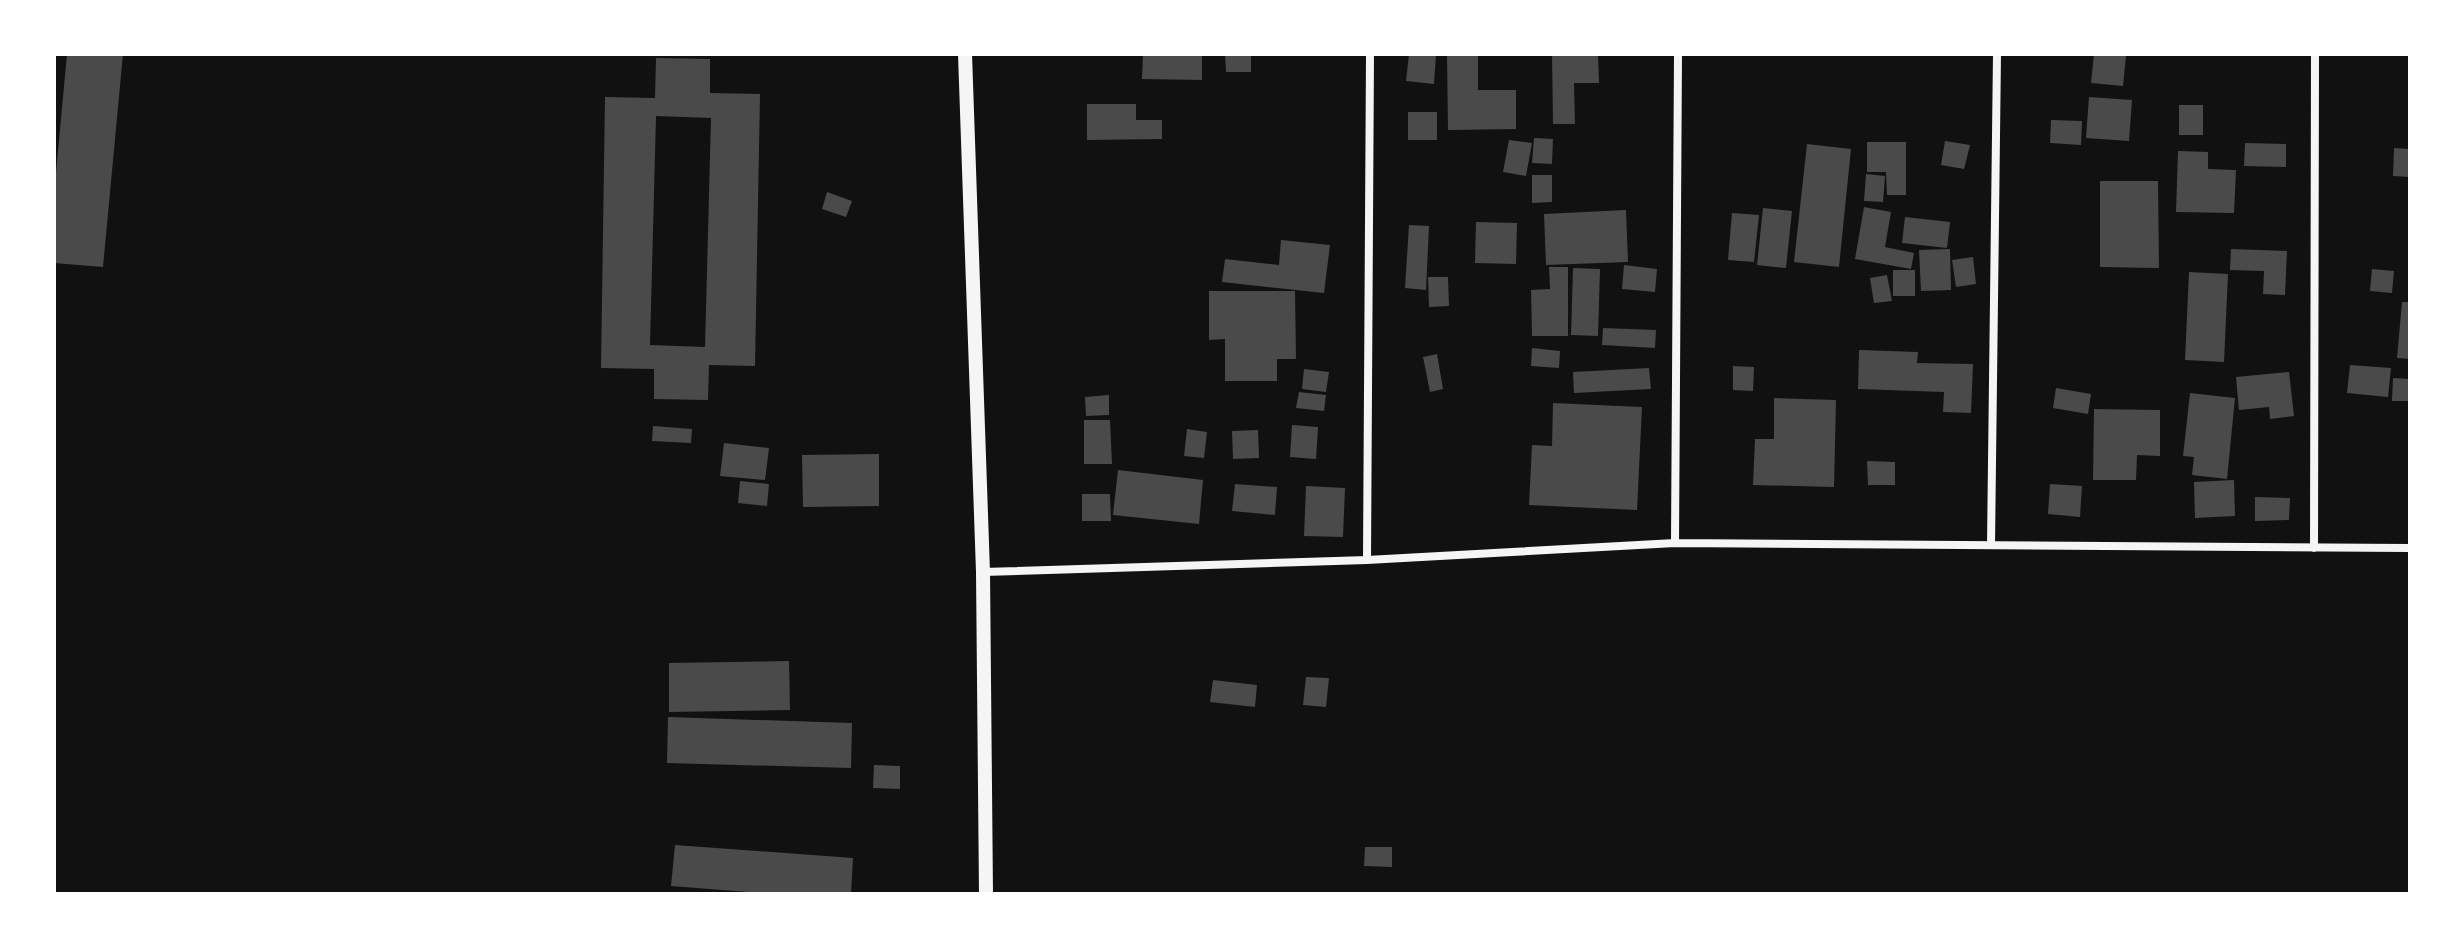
<svg xmlns="http://www.w3.org/2000/svg" width="2464" height="948" viewBox="0 0 2464 948" font-family="'Space Grotesk',sans-serif">
<rect width="100%" height="100%" fill="#111"/>
<path fill="#4a4a4a" fill-rule="evenodd" d="M67 54H123L103 267 54 263V194Z
M1143 54H1202V80L1142 79Z
M1225 54H1251V72H1226Z
M1409 54H1436L1434 84 1406 81Z
M1447 54H1478V90H1516V129L1448 130Z
M1552 54H1598L1599 83H1574L1575 124H1553Z
M2094 54 2126 56 2123 86 2091 83Z
M656 58 710 59V93L760 94 755 366 709 365 708 400 654 399V369L601 368 605 97 655 98ZM656 116 711 118 705 347 650 345Z
M2089 97 2132 100 2129 141 2086 138Z
M1087 104H1136V120H1162V139L1087 140Z
M2179 105H2203V135H2179Z
M1408 112H1437V140H1408Z
M2051 120 2082 121 2081 145 2050 143Z
M1534 138 1553 139 1552 164 1532 163Z
M1509 140 1532 143 1526 176 1503 172Z
M1945 141 1970 145 1964 169 1941 165Z
M1867 142H1906V195H1887L1886 172H1867Z
M2245 143 2286 144V167L2244 166Z
M1807 144 1851 149 1839 267 1794 262Z
M2394 148 2410 149V177L2393 176Z
M2178 151 2208 152V169L2236 170 2234 213 2176 212Z
M1866 174 1885 176 1883 202 1864 201Z
M1532 175H1552V202L1532 203Z
M2100 181H2158L2159 268 2100 267Z
M827 192 852 201 846 217 822 209Z
M1864 207 1891 212 1885 247 1914 253 1911 269 1855 259Z
M1763 208 1792 211 1786 268 1757 265Z
M1626 210 1628 262 1546 265 1544 214Z
M1732 213 1759 215 1754 262 1728 260Z
M1905 217 1950 222 1947 248 1902 243Z
M1476 222 1517 223 1516 264 1475 263Z
M1409 225 1429 226 1426 290 1405 288Z
M1281 240 1330 245 1324 293 1222 282 1225 259 1279 265Z
M1950 249 1951 290 1921 291 1919 250Z
M2231 249 2287 251 2285 295 2263 294 2264 271 2230 270Z
M1973 257 1976 284 1956 287 1952 260Z
M1624 265 1657 269 1655 292 1622 289Z
M1549 267H1568V336H1532L1531 290 1550 289Z
M1573 268 1600 269 1598 336 1571 335Z
M2372 269 2394 271 2392 293 2370 291Z
M1893 270H1915V296H1893Z
M2189 272 2228 274 2224 362 2185 360Z
M1887 275 1892 301 1874 303 1870 278Z
M1428 277H1448L1449 306 1429 307Z
M1209 291H1295L1296 359H1277V381H1225V339L1209 340Z
M2402 302H2410V359L2397 358Z
M1603 328 1656 330 1655 348 1602 345Z
M1532 348 1560 351 1559 368 1531 366Z
M1859 350 1918 352 1917 363 1973 364 1971 413 1943 412 1944 392 1858 389Z
M1437 354 1443 389 1430 392 1423 357Z
M2350 365 2391 368 2388 397 2347 393Z
M1733 366 1754 367 1753 391 1733 390Z
M1649 368 1651 389 1574 393 1573 372Z
M1304 369 1329 372 1326 392 1302 389Z
M2289 372 2294 416 2270 419 2269 407 2239 410 2236 377Z
M2393 378 2410 379V401H2392Z
M2056 388 2091 394 2088 414 2053 408Z
M1299 392 1326 395 1324 411 1296 408Z
M2190 393 2235 398 2227 479 2192 475 2194 457 2183 456Z
M1109 395V415L1086 416 1085 397Z
M1774 398 1836 400 1834 487 1753 485 1755 439H1774Z
M1553 403 1642 407 1637 510 1529 505 1532 445 1552 446Z
M2094 409 2160 410V456L2137 455 2136 480H2093Z
M1084 420H1110L1112 464H1084Z
M1292 425 1318 427 1316 459 1290 457Z
M653 426 692 429 691 443 652 441Z
M1187 429 1207 432 1204 458 1184 456Z
M1258 430 1259 458 1233 459 1232 431Z
M724 443 769 448 765 480 720 476Z
M879 454V506L803 507 802 455Z
M1867 461 1895 462V485H1868Z
M1118 470 1203 480 1199 524 1113 515Z
M2234 480 2235 516 2195 518 2194 482Z
M740 481 769 484 767 506 738 503Z
M1235 484 1277 487 1275 515 1232 511Z
M2050 484 2082 486 2080 517 2048 514Z
M1306 486 1345 488 1343 537 1304 536Z
M1082 494H1110L1111 521H1082Z
M2255 497 2290 498 2289 520 2255 521Z
M789 661 790 710 669 712V663Z
M1306 677 1329 678 1326 707 1303 705Z
M1213 680 1257 685 1255 707 1210 702Z
M668 717 852 723 851 768 667 763Z
M874 765 900 766V789L873 788Z
M675 845 853 858 851 894H775L671 886Z
M1365 847H1392V867L1364 866Z"/>
<g fill="none" stroke-linecap="round" stroke-linejoin="round">
<path stroke="#f5f5f5" stroke-width="8" d="M1675 543 1678 54
M1991 545 1997 54
M2314 548 2315 54
M1367 560 1370 54
M983 572 1367 560 1675 543 2410 548"/>
<path stroke="#f5f5f5" stroke-width="14" d="M965 54 983 572 986 894"/>
</g>
<rect width="2464" height="948" fill="none" stroke="#ffffff" stroke-width="112"/>
</svg>
